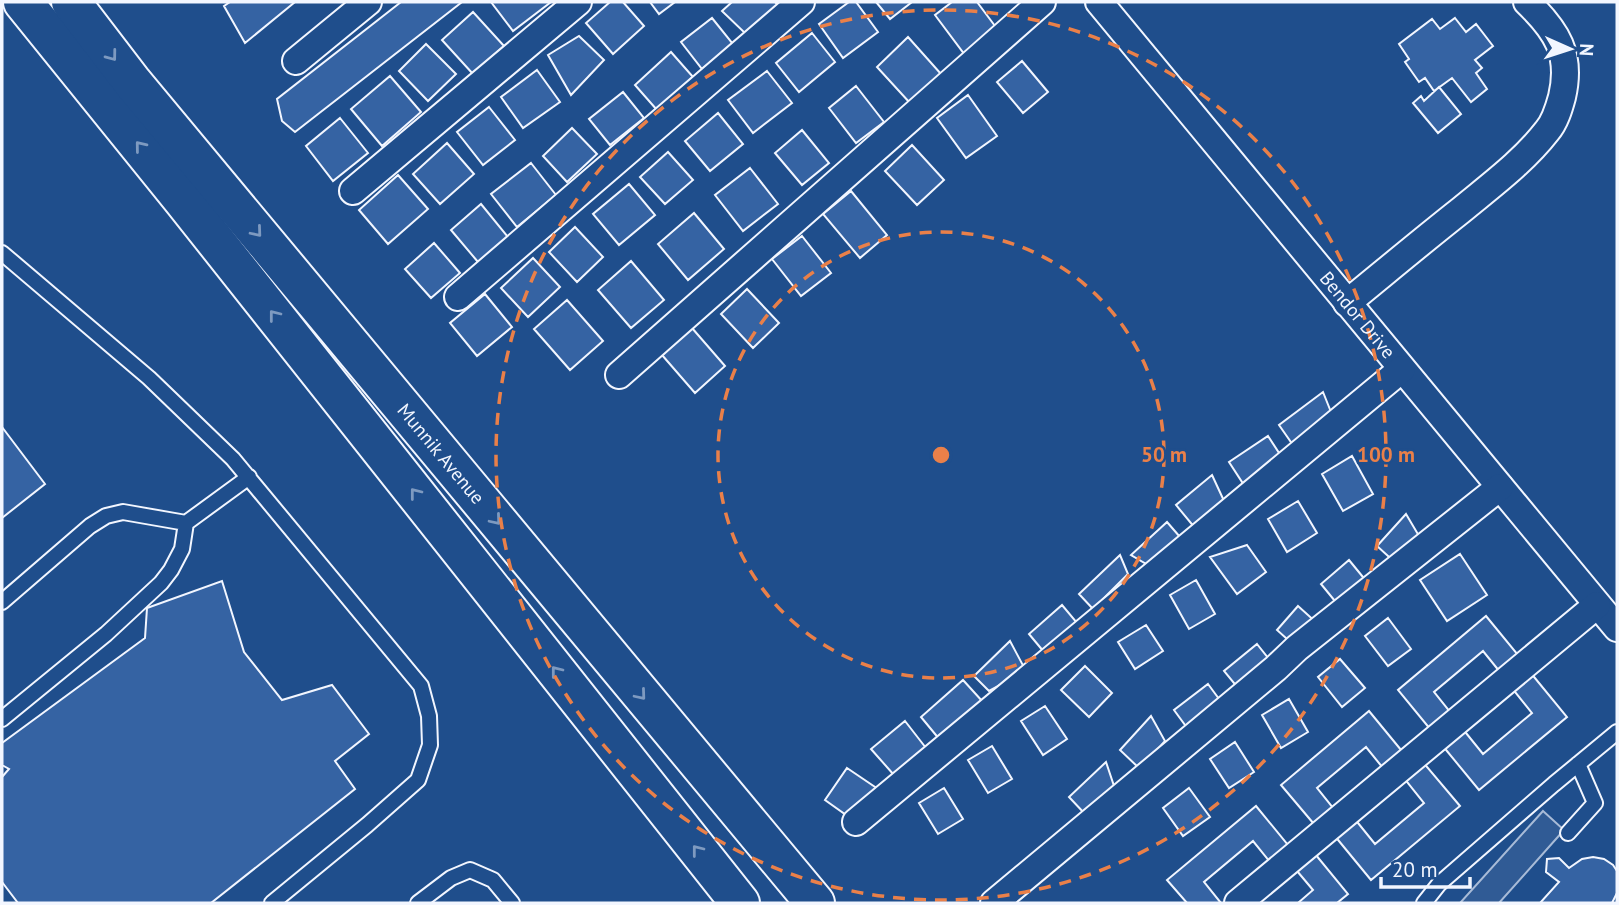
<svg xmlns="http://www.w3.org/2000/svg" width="1619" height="905" viewBox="0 0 1619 905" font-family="'PT Sans',sans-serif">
<rect width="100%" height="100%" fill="#1f4e8c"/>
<path fill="#305b95" stroke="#a8bbd7" stroke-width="2" d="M1543 811 1564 830 1499 903H1460Z"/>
<path fill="#3563a3" stroke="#f2f6ff" stroke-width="2" d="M230 2H295L245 43 224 6Z
M401 2H462L295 132 282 121 277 99Z
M491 2H551L513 31Z
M610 2H623L644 26 613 54 586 23Z
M650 2H675L659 14Z
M732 2H775L780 7 748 36 722 11Z
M849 2H856L878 32 843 58 819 24Z
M876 2H912L890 19Z
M952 2H977L998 30 965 55 935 15Z
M473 12 504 46 473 74 442 40Z
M712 18 733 44 702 69 681 42Z
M1455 18 1466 32 1476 24 1493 46 1475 60 1482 68 1476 73 1487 89 1471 102 1452 78 1434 91 1425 78 1419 82 1405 62 1409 59 1399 44 1432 19 1440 29Z
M812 33 835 62 799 92 776 63Z
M579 36 604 60 571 95 548 55Z
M908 37 941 74 910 103 877 67Z
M426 44 456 74 428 101 399 71Z
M671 52 693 77 657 110 635 85Z
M1022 61 1048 92 1023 113 997 82Z
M537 70 560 102 523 128 501 97Z
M767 71 792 103 753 133 728 100Z
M390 76 421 112 382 146 351 109Z
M856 86 884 122 856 143 829 108Z
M1439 87 1461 114 1438 133 1413 103 1421 96 1424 101Z
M623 92 644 118 610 145 589 119Z
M968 95 997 136 966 158 937 118Z
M489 107 515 140 483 165 457 132Z
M718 113 743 144 710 171 685 141Z
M340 118 368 153 333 181 306 146Z
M572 128 597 154 567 182 543 156Z
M802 130 829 163 802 185 775 153Z
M447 143 474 174 440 204 413 174Z
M912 145 944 180 917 205 885 171Z
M668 152 693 180 665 204 640 177Z
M531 163 556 195 517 227 491 194Z
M750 168 778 204 743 231 715 195Z
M398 175 428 209 388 244 359 210Z
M629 184 655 215 619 245 593 214Z
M851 191 887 235 860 258 823 214Z
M481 204 508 237 478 262 451 230Z
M694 213 724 249 688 280 658 244Z
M575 227 603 257 577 282 549 252Z
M802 236 831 273 801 296 772 259Z
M434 243 460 273 431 298 405 269Z
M533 258 560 287 528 317 501 288Z
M631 261 664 300 631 328 598 290Z
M747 289 779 323 753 348 721 314Z
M485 294 512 327 477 356 450 323Z
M567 300 603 341 570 370 534 329Z
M692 328 725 366 695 393 662 355Z
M1323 392 1331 412 1300 455 1279 425Z
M2 427 45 484 2 518Z
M1268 436 1283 459 1244 485 1229 462Z
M1352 456 1373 494 1343 511 1322 474Z
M1212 475 1225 503 1195 528 1176 505Z
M1298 501 1317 533 1287 552 1268 519Z
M1406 514 1422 541 1399 566 1377 546Z
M1167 522 1180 537 1148 565 1131 555Z
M1247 545 1266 572 1237 594 1210 557Z
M1460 554 1487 595 1447 621 1420 580Z
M1120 555 1128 574 1093 609 1079 594Z
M1349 560 1367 582 1339 606 1321 584Z
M1196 580 1215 614 1189 629 1170 595Z
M222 581 244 652 282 700 332 685 369 734 335 761 355 789 211 903H18L2 882V777L9 769 2 765V743L145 638 147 608Z
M1062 605 1078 624 1044 652 1029 634Z
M1298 606 1318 624 1297 648 1277 630Z
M1486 616 1523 661 1504 677 1483 651 1434 692 1455 718 1435 735 1398 690Z
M1388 618 1411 649 1388 666 1365 636Z
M1146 625 1163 651 1135 669 1118 642Z
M1010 641 1026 671 989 691 974 676Z
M1257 644 1276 668 1243 694 1224 671Z
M1340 659 1365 688 1342 707 1318 677Z
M1085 666 1112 693 1089 717 1061 690Z
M1530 672 1567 717 1479 790 1442 745 1462 728 1483 754 1532 713 1511 687Z
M963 680 983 702 940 740 921 717Z
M1208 684 1222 703 1188 729 1174 710Z
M1289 699 1308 732 1281 748 1262 715Z
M1045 706 1067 739 1043 755 1021 721Z
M1369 711 1406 756 1387 773 1366 747 1317 788 1338 814 1319 830 1281 785Z
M1151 716 1165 741 1140 769 1120 750Z
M905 721 926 748 894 775 871 749Z
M1235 742 1254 772 1229 788 1210 759Z
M992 746 1012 779 988 793 968 760Z
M1422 761 1460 806 1371 880 1334 835 1354 818 1375 844 1424 803 1403 777Z
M1106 762 1114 786 1085 814 1069 797Z
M847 768 878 789 856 822 825 800Z
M944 788 963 819 938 834 919 803Z
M1189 788 1210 817 1183 836 1163 808Z
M1256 806 1293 851 1274 867 1253 841 1204 882 1221 903H1187L1167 880Z
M1311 849 1348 894 1337 903H1298L1313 890 1292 865Z
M1593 857 1604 859 1613 865 1617 871V893L1612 903H1540L1559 882 1546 872 1547 859 1559 858 1569 868 1582 859Z"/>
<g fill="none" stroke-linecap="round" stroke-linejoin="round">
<defs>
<path id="service" d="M2 253 149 378 233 459 421 686 429 716 430 745 418 780 367 825 272 903
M2 602 90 526 106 516 123 512 186 523
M2 719 106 634 161 583 171 570 182 549 186 523 249 477
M1568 833 1595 803 1578 764
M418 903 451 878 470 870 493 880 512 903
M1424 903 1439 884 1554 784 1617 732"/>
<g id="minor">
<path id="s1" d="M1099 2 1617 628"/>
<path d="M296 61 368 2"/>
<path d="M353 191 578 2"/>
<path d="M458 297 801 2"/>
<path d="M1347 303C1385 272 1422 241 1460 211 1490 186 1523 162 1547 131 1555 122 1559 108 1562 97 1572 54 1557 31 1527 2"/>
<path d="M619 375 1042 2"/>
<path d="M856 822 1402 369"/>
<path d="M994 903 1276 668 1297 648 1500 487"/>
<path d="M1238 903 1597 605"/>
</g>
<g id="primary">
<path d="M23 2 183 200 740 903"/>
<path id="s2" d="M71 2 133 83 815 903"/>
</g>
</defs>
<use href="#service" stroke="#f2f6ff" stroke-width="18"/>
<use href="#minor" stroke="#f2f6ff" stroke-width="30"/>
<use href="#primary" stroke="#f2f6ff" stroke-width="42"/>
<use href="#service" stroke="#1f4e8c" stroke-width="14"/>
<use href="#minor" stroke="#1f4e8c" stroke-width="26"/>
<use href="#primary" stroke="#1f4e8c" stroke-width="38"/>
</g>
<defs><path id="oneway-chevron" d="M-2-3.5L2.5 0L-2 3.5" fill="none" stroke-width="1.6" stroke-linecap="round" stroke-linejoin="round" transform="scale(1.75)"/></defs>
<g stroke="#7e9ac0">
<use href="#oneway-chevron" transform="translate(112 56) rotate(53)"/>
<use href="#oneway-chevron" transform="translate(140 146) rotate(-129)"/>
<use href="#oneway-chevron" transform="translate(257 232) rotate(50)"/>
<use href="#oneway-chevron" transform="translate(274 315) rotate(-128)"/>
<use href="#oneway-chevron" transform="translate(415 493) rotate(-128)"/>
<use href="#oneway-chevron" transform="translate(496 520) rotate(50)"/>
<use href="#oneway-chevron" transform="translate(556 671) rotate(-128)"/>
<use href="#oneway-chevron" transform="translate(641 695) rotate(50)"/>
<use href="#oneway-chevron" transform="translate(697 850) rotate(-128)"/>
</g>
<g fill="none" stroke="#ea8049" stroke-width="3.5" stroke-dasharray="12 9">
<circle cx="941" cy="455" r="223"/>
<circle cx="941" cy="455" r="445"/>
</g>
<g text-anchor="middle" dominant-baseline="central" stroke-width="5" stroke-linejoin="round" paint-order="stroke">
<g font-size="19" fill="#f2f6ff" stroke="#1f4e8c">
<text stroke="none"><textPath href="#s1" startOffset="406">Bendor Drive</textPath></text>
<text stroke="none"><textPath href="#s2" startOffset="584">Munnik Avenue</textPath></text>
</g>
</g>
<circle cx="941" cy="455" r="10" fill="#ea8049" stroke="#1f4e8c" stroke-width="3.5"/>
<g font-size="21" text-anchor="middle" font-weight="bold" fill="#ea8049" stroke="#1f4e8c" stroke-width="5" stroke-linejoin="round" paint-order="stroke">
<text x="1164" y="462">50 m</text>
<text x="1386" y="462">100 m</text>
</g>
<rect width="1619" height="905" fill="none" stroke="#f2f6ff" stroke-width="7"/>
<g transform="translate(1570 49) rotate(93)" stroke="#1f4e8c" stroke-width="5" paint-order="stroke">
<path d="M0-5L12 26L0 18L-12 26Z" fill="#f2f6ff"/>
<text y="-10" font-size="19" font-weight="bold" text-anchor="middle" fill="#f2f6ff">N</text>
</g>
<path d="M1381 877v10h89v-10" fill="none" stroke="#f2f6ff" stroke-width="3.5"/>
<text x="1392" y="877" font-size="21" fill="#f2f6ff" stroke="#1f4e8c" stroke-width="5" paint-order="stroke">20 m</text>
</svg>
